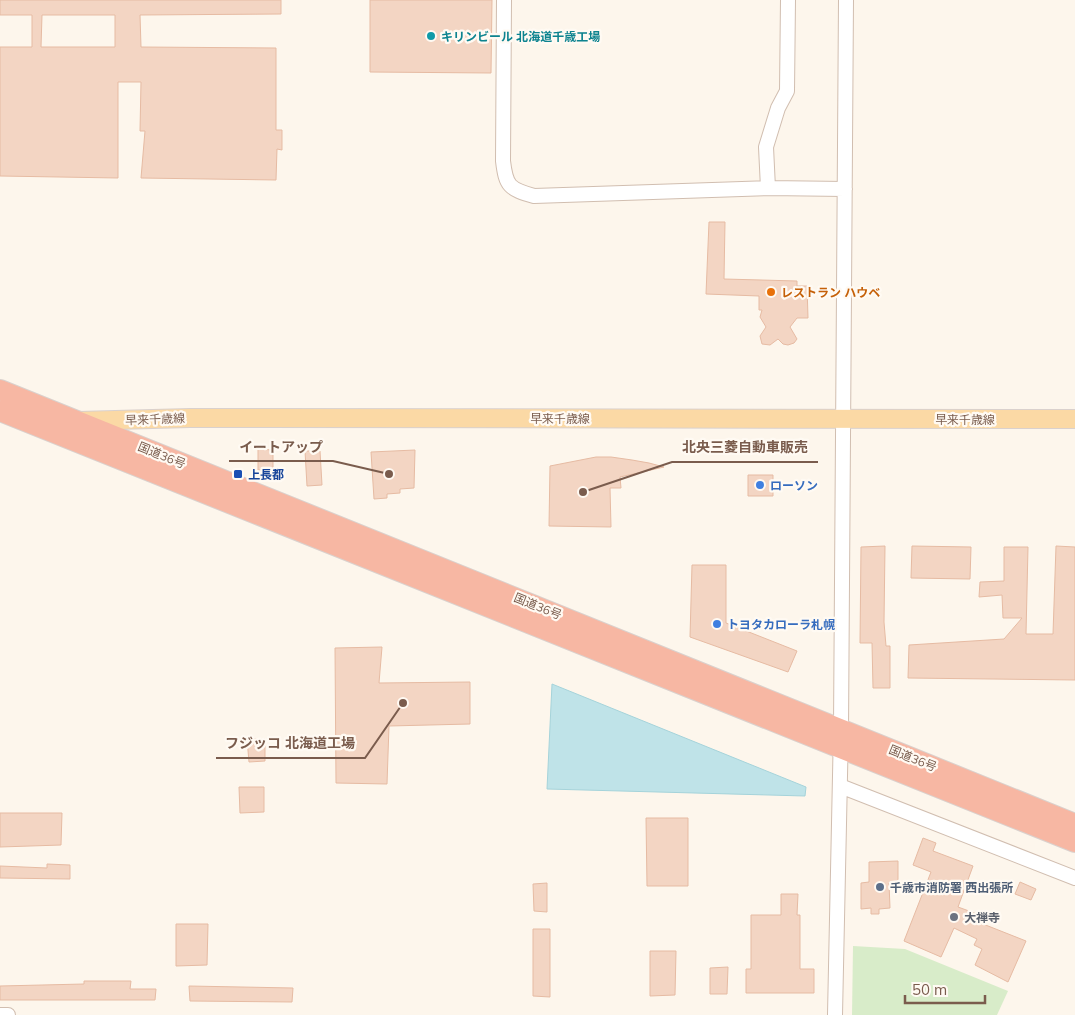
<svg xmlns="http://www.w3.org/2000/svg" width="1075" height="1015" viewBox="0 0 1075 1015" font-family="Mulish,'Noto Sans JP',sans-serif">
<rect width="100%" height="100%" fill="#fdf6ec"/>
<path fill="#d8ecc9" d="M853 946 905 949 1008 991 997 1015H852Z"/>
<path fill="#bfe3e8" stroke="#a5d3da" d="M552 684 806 787 805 796 547 789Z"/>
<path fill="#f3d5c3" stroke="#e6bba3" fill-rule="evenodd" d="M0 0H281V14L140 15 141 47 276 48V130H282V150L277 149 276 180 141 178 145 131H140L141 82H118V178L0 176V47H32V15H0ZM42 15H115V47H41Z
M370 0H492L491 73 370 72Z
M709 222H725L724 279 797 281V286H807L808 318H797L790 327 797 339 794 343 788 345 783 344 778 339 770 345 762 344 760 336 766 327 760 317 762 310H759V296L706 294Z
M258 449 273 450V471L258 470Z
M415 450 414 488 400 489V493L387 494V498L374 499 371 452Z
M305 451H320L322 485 307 486Z
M596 457H611L632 460 649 463 664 467 620 477 621 488H610L611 527 549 526 550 466Z
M748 475H773V496H748Z
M885 546 884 622 886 646H890V688H873L872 643H860L861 547Z
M912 546 971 547 970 579 911 578Z
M1056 546 1075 547V680L908 678 909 645 1004 639 1022 618H1003L1002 595 979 597 980 582 1004 581V547H1028L1026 634H1053Z
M692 565H726V623L797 651 788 672 690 637Z
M382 647 379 683 470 682V724L389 726 387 784 336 783 335 648Z
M247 739H265V761L249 762Z
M239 787H264V812L240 813Z
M0 813H62L61 845 0 847Z
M646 818H688V886H647Z
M923 838 936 843 933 851 973 866 958 907 980 915 978 922 1026 941 1008 982 975 965 982 949 974 945 977 939 954 928 941 957 904 941 931 872 913 865Z
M898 861V882L889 883 890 908 879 909V914H871V908L861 909V883L869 882V862Z
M47 864 70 865V879L0 878V866L47 868Z
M1020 882 1036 889 1031 900 1015 894Z
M547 883V912L534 911 533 884Z
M781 894H798L797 915H800V969H814V993H746V969H751V915H781Z
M176 924H208L207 965 176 966Z
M533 929H550V997L533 996Z
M650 951H676L675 995 650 996Z
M728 967 727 994H710V968Z
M84 981H131L130 989H156L155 1000H0V986L84 984Z
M189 986 293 988 292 1002 190 1001Z"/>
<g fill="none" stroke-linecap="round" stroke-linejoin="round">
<defs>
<path id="minor" d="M504 0 503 161C506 186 509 189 534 196L768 188 845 189
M768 188 766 147 778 108 787 91 788 0
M840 786 1075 878
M0 1015H8
M835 1015 841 728 846 0"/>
<path id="major" d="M78 421 190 418 1075 419"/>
<path id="highway" d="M0 390 1075 824
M0 411 1075 842"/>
</defs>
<use href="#minor" stroke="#d1beb0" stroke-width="16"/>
<use href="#major" stroke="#dad1cd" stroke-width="20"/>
<use href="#highway" stroke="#dad1cd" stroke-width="22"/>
<use href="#minor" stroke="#fff" stroke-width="14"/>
<use href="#major" stroke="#fbd9a5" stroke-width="18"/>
<use href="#highway" stroke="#f7b7a3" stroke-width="20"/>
</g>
<circle fill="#0f9aa8" stroke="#fffaf3" stroke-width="2" cx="431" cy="36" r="5"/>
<circle fill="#e8710a" stroke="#fffaf3" stroke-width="2" cx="771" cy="292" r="5"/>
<rect fill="#1a4fb4" stroke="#fffaf3" stroke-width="2" x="233" y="469" width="10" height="10" rx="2.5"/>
<g fill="#3f7fe0" stroke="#fffaf3" stroke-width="2">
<circle cx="760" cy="485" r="5"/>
<circle cx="717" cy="624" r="5"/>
</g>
<circle fill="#5c6f8a" stroke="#fffaf3" stroke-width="2" cx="880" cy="887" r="5"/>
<circle fill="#6b7280" stroke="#fffaf3" stroke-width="2" cx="954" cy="917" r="5"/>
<g text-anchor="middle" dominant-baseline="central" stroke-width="4.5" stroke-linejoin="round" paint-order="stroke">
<g font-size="12" font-weight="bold" fill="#0d838f" stroke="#fffaf3" text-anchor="start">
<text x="441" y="36">キリンビール 北海道千歳工場</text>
</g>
<g font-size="12" font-weight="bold" fill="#c56008" stroke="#fffaf3" text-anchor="start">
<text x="781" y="292">レストラン ハウベ</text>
</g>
<g font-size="12" fill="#7a5c4d" stroke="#fffaf3">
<text x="560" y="418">早来千歳線</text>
<text transform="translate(155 419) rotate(-2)">早来千歳線</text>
<text x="965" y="419">早来千歳線</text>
<text transform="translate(162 455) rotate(22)">国道36号</text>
<text transform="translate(538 606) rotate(22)">国道36号</text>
<text transform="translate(913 758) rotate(22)">国道36号</text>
</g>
<g font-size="12" font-weight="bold" fill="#164399" stroke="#fffaf3" text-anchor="start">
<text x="248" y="474">上長都</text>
</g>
<g font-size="12" font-weight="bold" fill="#366cbe" stroke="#fffaf3" text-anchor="start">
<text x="770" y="485">ローソン</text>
<text x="727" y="624">トヨタカローラ札幌</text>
</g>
<g font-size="12" font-weight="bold" fill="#4e5e75" stroke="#fffaf3" text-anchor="start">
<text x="890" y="887">千歳市消防署 西出張所</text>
</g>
<g font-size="12" font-weight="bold" fill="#5b616d" stroke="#fffaf3" text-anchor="start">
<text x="964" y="917">大禅寺</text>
</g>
</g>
<path fill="none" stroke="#7a5c4d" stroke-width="2" d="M389 474L333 461H229M583 492L672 462H818M403 703L365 758H216"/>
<g fill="#7a5c4d" stroke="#fffaf3" stroke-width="2">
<circle cx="389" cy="474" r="5"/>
<circle cx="583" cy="492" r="5"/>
<circle cx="403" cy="703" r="5"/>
</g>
<g font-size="14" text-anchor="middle" font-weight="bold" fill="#7a5c4d" stroke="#fffaf3" stroke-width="4.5" stroke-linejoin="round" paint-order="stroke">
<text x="281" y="452">イートアップ</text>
<text x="745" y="452">北央三菱自動車販売</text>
<text x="290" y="748">フジッコ 北海道工場</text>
</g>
<path d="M905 995v8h80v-8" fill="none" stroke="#7a5c4d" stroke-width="2.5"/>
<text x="912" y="995" font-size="15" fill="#7a5c4d" stroke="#fffaf3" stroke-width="4" paint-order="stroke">50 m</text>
</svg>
